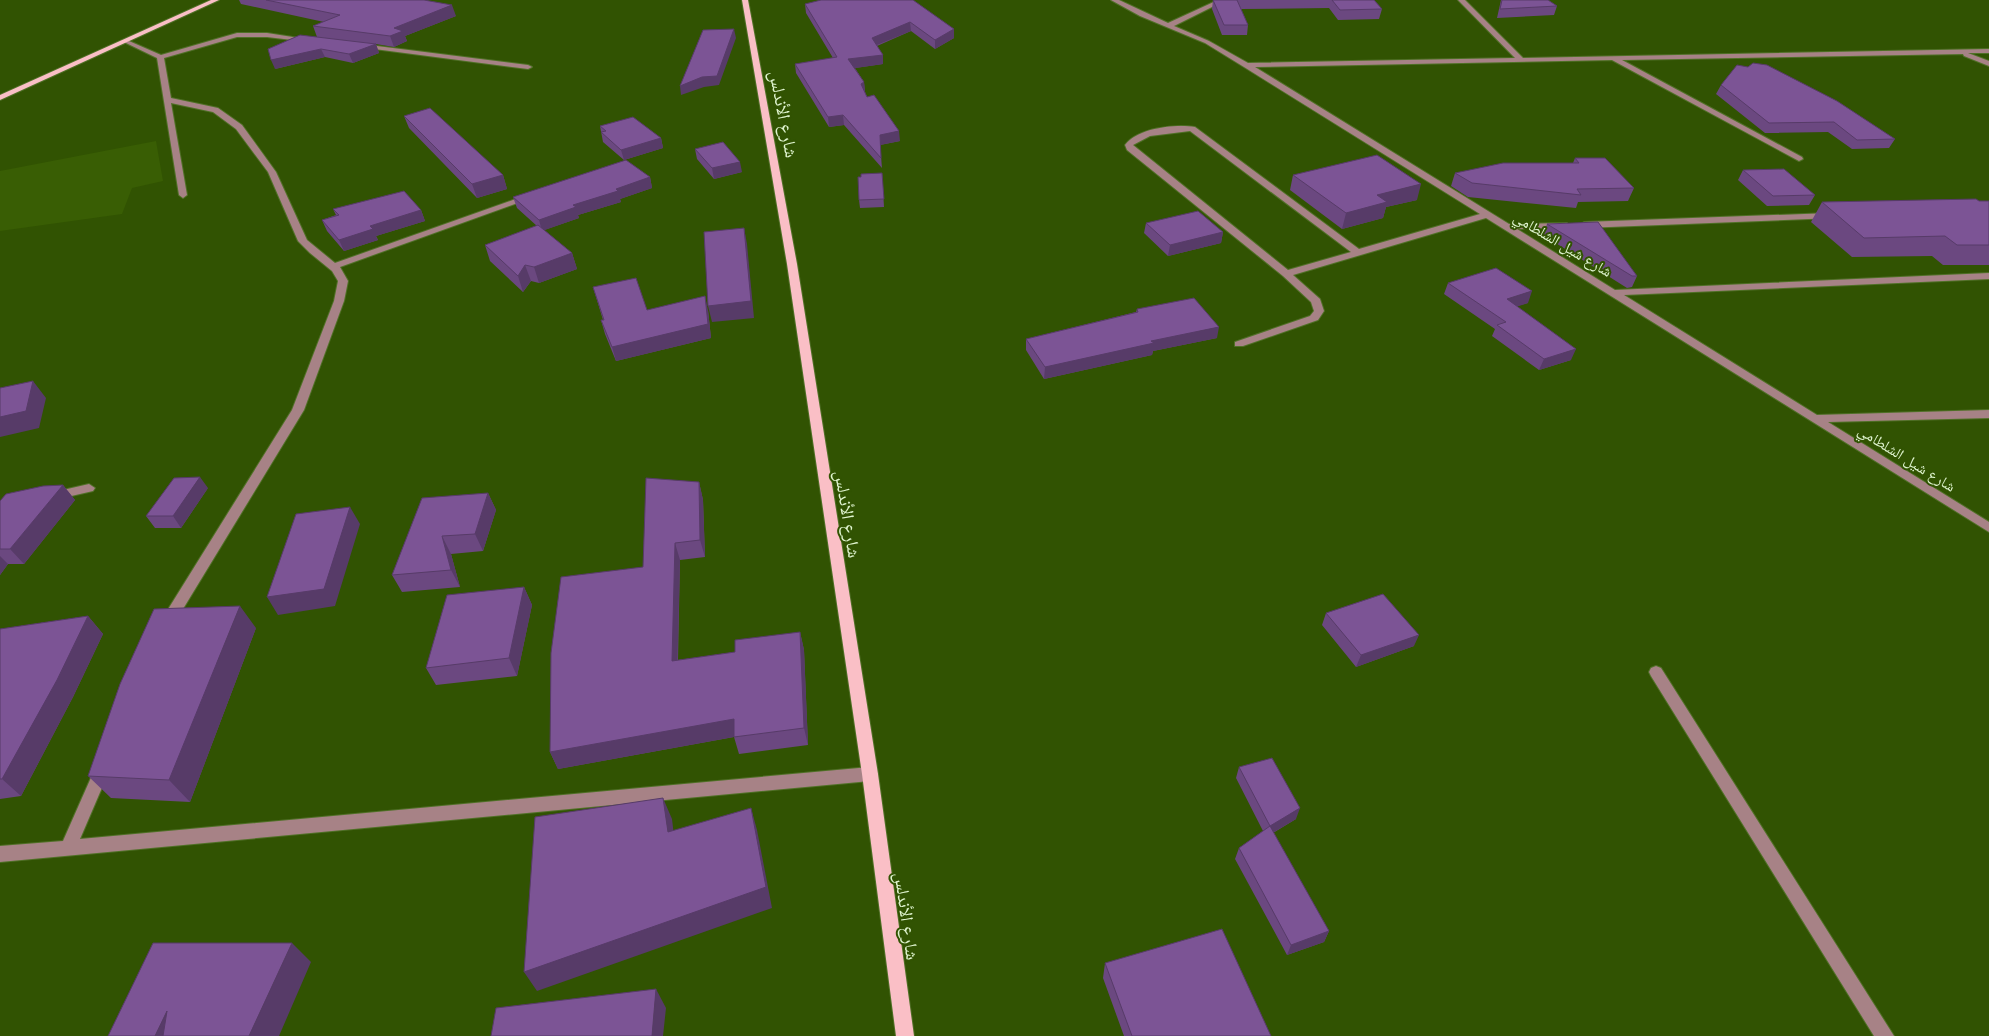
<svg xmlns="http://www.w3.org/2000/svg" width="1989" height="1036" viewBox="0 0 1989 1036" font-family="Quicksand,'Noto Naskh Arabic',sans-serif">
<rect width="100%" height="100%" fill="#315302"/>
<path fill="#395e04" d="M156 141 163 181 132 188 122 214 0 231V171Z"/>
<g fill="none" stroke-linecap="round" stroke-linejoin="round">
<defs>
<path id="minor" d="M1111 0H1119L1168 23 1218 0H1226L1174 26 1209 41 1248 63 1515 58 1458 0H1465L1523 58 1989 49V53H1968L1989 61V66L1964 56 1963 54 1622 60 1802 157 1803 159 1799 161 1612 60 1255 67 1509 224 1567 223V227L1564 228 1517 229 1615 290 1989 273V279L1624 295 1817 415 1989 410V418L1828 422 1989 522V532L1486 218 1293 275 1320 299 1324 311 1318 320 1243 346H1235V342L1310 316 1314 311 1311 302 1283 276 1127 150 1125 145C1138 128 1174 124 1195 127L1359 249 1480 214 1244 67 1205 43 1140 16ZM1190 131 1351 252 1288 270 1133 145 1150 136Z
M237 33H267L312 40 309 42 267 37H237L164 58 171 98 218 108 242 125 276 172 307 240 335 263 527 195 534 197 340 267 348 281 344 301 304 410 172 627H162L160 623 162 619 292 410 334 301 338 281 332 271 310 253 298 241 268 172 236 129 213 112 171 103 187 195 183 198 179 195 157 58 124 42 129 41 161 55Z
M361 44 528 65 532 67 528 69 359 47V45Z
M1831 213 1835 216 1834 218 1584 228 1579 225 1584 222Z
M89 484 95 488 93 491 54 500 48 496 50 493Z
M1656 666 1661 668 1894 1036H1874L1651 676 1649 672 1651 668Z
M102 762 107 764 110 769 80 839 870 767 875 769 878 774 875 779 870 781 0 862V846L63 841 97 764Z"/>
<path id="major" d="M211 0H219L0 100V95Z
M742 0H748L797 264 878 774 914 1036H896L862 774 787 264Z"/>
</defs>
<use href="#minor" stroke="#507027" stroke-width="2"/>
<use href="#major" stroke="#507027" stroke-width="2"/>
<use href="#minor" fill="#a78286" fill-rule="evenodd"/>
<use href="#major" fill="#fabfc6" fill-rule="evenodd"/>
</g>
<path fill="#6b4880" d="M239 0H424L456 16 405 36 407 41 394 47 376 44 379 53 353 63 325 57 275 69 317 37 313 26 324 22 241 4Z
M1213 0H1374L1382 9 1379 19 1338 20 1329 8 1241 9 1248 25 1247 35H1222L1212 9Z
M1501 0H1548L1557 6 1554 15 1497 18Z
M805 4 954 29V38L935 49 911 31 877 46 883 55V64L855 68 864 82 865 92 867 97 900 141 880 145 882 168 844 125 829 127 796 73 795 64 833 58 806 13Z
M1721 85 1895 139 1889 148 1852 149 1828 132 1765 133 1716 94Z
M404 116 503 175 507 189 477 198 409 128Z
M600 126 661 138 663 148 624 160 603 142Z
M695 149 742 172 714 179 697 159Z
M1575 158 1634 188 1628 201 1578 202 1576 208 1468 197 1451 186 1455 173 1573 163Z
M1743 170 1815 195 1809 205 1767 206 1738 180Z
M882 173 884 207 860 208 859 200Z
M1293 175 1417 200 1386 207 1383 218 1342 229 1290 190Z
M650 177 652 188 620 199 621 202 578 215 579 218 544 230 572 253 577 269 539 283 531 281 523 292 490 261 485 245 537 226 517 208 513 197Z
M1989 201V265H1943L1932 256 1852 257 1811 222 1822 202Z
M333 209 421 210 425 221 376 236 378 240 344 251 327 231 322 220 336 215Z
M1146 223 1223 232 1221 243 1168 256 1144 233Z
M1547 224 1637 276 1632 287 1627 288 1543 235Z
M1448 283 1528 303 1517 306 1571 360 1539 370 1492 336 1495 329 1444 294Z
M593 287 647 310H708L711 338 616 361 605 334 601 320H603Z
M1137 309 1217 338 1153 351 1152 355 1044 379 1026 350V339L1136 312Z
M699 482 703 500 705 557 680 560 678 660 735 652 800 632 804 650 808 745 739 754 734 737 558 769 550 752 643 567Z
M63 485 75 500 24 564H8L0 575V501Z
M208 488 181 528H155L146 516Z
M488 493 496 510 483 551 451 554 460 587 402 592 392 575Z
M524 587 532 605 517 676 436 685 426 668Z
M1326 613 1414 646 1356 667 1322 625Z
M88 616 103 634 73 697 21 796 0 799V629Z
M256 628 190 802 111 798 88 776Z
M1239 767 1296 819 1273 833 1329 931 1324 942 1287 955 1235 859 1239 848 1263 831 1236 778Z
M1105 963 1271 1036H1124L1103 978Z"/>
<path fill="#573b68" d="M452 5 456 16 405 36 407 41 394 47 390 36 394 28Z
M910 22 911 31 872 47V38Z
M734 29 736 38 719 85 704 87 681 95 680 86Z
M954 29V38L935 49V40Z
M376 44 379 53 353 63 349 54Z
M321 49 325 57 275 69 271 60Z
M883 55V64L849 69 848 59Z
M864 82 865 91 862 94 861 84Z
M843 115 844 125 829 127 828 117Z
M899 131 900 141 880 145 882 168 880 135Z
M661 138 663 148 624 160 621 150Z
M740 162 742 172 714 179 712 168Z
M503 175 507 189 477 198 472 184Z
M650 177 652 188 620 199 621 202 578 215 579 218 542 231 539 220 573 205 616 189Z
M1421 184 1417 200 1386 207 1383 218 1342 229 1346 213 1377 195Z
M421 210 425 221 376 236 378 240 344 251 339 240 370 226Z
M744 228 747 244 754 318 712 322 708 306Z
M1223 232 1221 243 1168 256 1170 245Z
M572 253 577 269 539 283 534 267Z
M525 265 531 281 523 292 518 276Z
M1532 291 1528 303 1503 311 1507 299Z
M705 296 708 310 711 338 616 361 612 347Z
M1219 327 1217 338 1153 351 1152 355 1044 379 1045 367 1151 341Z
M1576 349 1571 360 1539 370 1544 359Z
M33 381 46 398 39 428 0 437V417Z
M200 477 208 488 181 528 173 516Z
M699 482 703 500 705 557 700 540Z
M63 485 75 500 24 564 10 549Z
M488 493 496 510 483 551 475 534Z
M350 507 360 524 335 606 278 615 267 597Z
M442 536 451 554 460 587 451 570Z
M675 543 680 560 677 678 672 661Z
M0 556 8 564 0 575Z
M524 587 532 605 517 676 509 658Z
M240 606 256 628 190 802 169 780Z
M88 616 103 634 73 697 21 796 2 779Z
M800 632 804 650 808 745 804 728Z
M1419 635 1414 646 1356 667 1361 655Z
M734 719 739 736 558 769 550 752Z
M663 798 672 819 676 853 668 832Z
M751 808 757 830 772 908 537 991 524 972Z
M1300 808 1296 819 1266 837 1270 826Z
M1329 931 1324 942 1287 955 1291 945Z
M292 943 311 962 279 1036H249Z
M656 989 666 1008 663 1036H652Z
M167 1011 188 1036H155Z"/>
<path fill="#7c5495" stroke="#573b68" d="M266 0H424L452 5 394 28 403 31 390 36 313 26 340 15Z
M821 0H913L954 29 935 40 910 22 872 38 883 55 848 59 864 82 861 84 867 97 874 95 899 131 880 135 881 158 843 115 828 117 795 64 837 57 805 4Z
M1213 0H1237L1248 25H1224Z
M1332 0H1374L1382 9 1340 10Z
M1502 0H1548L1557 6 1500 9Z
M734 29 717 76 702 77 680 86 703 30Z
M300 35 376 44 349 54 321 49 271 60 268 49Z
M1753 63 1767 65 1837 101 1895 139 1857 140 1834 122 1769 123 1721 85 1737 65 1748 67Z
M430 108 503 175 472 184 404 116Z
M633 117 661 138 621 150 601 132 606 131 600 126Z
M723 142 740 162 712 168 695 149Z
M1377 155 1421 184 1377 195 1387 202 1346 213 1293 175Z
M1575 158H1605L1634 188 1577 189 1581 195 1472 183 1455 173 1503 163H1579Z
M626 160 650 177 616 189 618 191 573 205 576 207 539 220 513 197Z
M1784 169 1815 195 1773 196 1743 170Z
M882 173 884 199 859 200 858 177H861V174Z
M404 191 421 210 370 226 373 229 339 240 322 220 339 215 333 209Z
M1976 199 1979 201H1989V245H1957L1945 236 1864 238 1822 202Z
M1198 211 1223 232 1170 245 1146 223Z
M1598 222 1637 276H1632L1547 224Z
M538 225 572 253 534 267 525 265 518 276 485 245Z
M744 228 751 301 708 306 704 232Z
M1496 268 1532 291 1507 299 1576 349 1544 359 1497 325 1506 322 1448 283Z
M636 278 647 310 705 296 708 324 612 347 601 320H604L593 287Z
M1194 298 1219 327 1151 341 1154 343 1045 367 1026 339 1138 312 1137 309Z
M33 381 26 411 0 417V388Z
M200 477 173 516H146L174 478Z
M646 478 699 482 700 540 675 543 672 661 735 652V640L800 632 804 728 734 737V719L550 752 551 653 561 577 643 567Z
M63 485 10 549H0V501L6 494 43 486Z
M488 493 475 534 442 536 451 570 392 575 422 498Z
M350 507 324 589 267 597 296 514Z
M524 587 509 658 426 668 447 595Z
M1383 594 1419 635 1361 655 1326 613Z
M240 606 169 780 88 776 120 684 154 609Z
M88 616 57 680 2 779H0V629Z
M1272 758 1300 808 1270 826 1239 767Z
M663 798 668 832 751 808 766 887 524 972 535 817Z
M1270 826 1329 931 1291 945 1239 848Z
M1222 929 1271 1036H1132L1105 963Z
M153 943H292L249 1036H163L167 1011 155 1036H108Z
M656 989 652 1036H491L496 1008Z"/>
<g text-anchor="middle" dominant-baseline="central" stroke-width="4" stroke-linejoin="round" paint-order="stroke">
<g font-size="15" fill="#e0f5d0" stroke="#315302">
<text transform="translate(1563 244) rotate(31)">شارع شيل الشلطامي</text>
<text transform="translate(1907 458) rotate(32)">شارع شيل الشلطامي</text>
</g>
<g font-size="18" fill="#e0f5d0" stroke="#315302">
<text transform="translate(784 114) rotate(79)">شارع الأندلس</text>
<text transform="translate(848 514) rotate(81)">شارع الأندلس</text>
<text transform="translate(907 916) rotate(82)">شارع الأندلس</text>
</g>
</g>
</svg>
